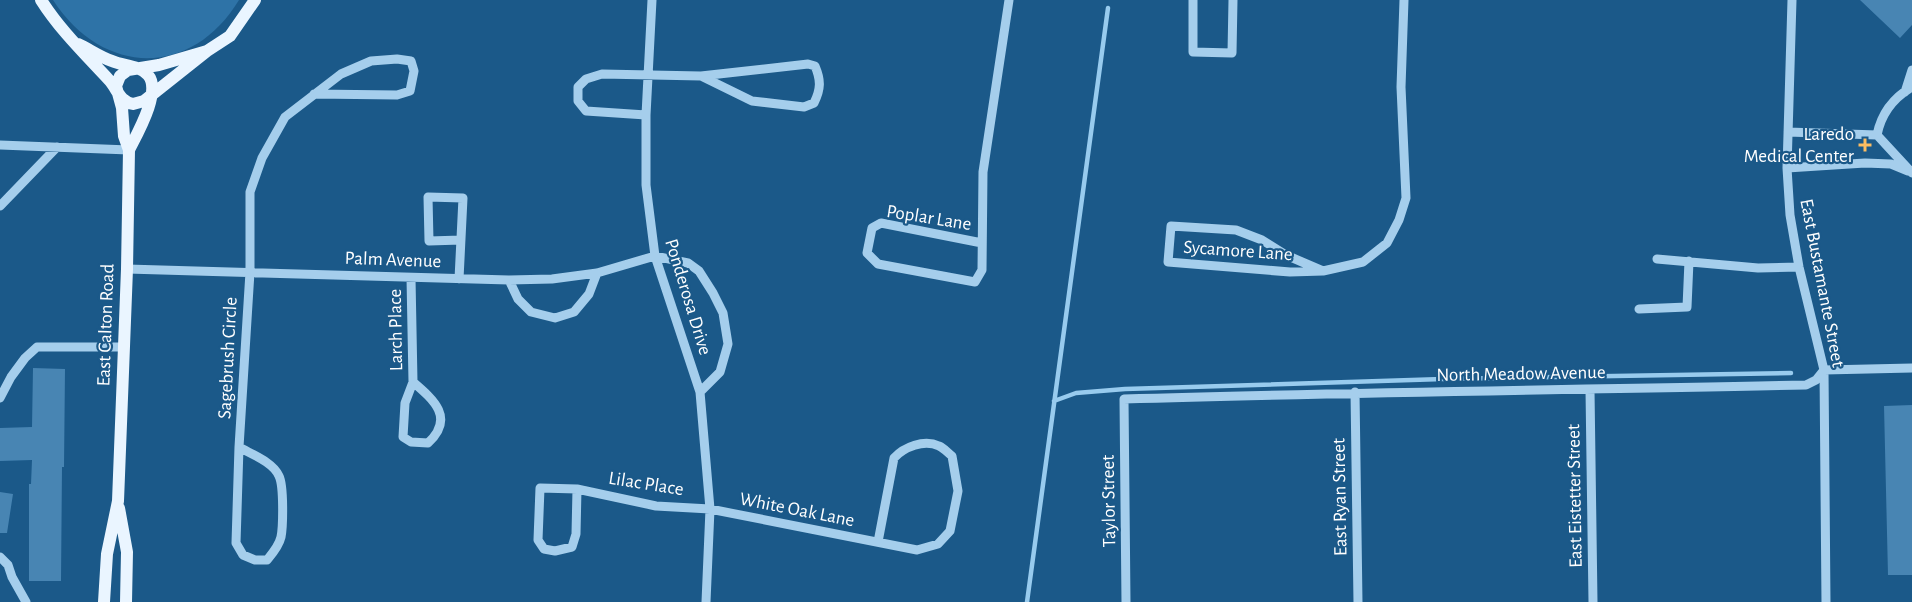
<svg xmlns="http://www.w3.org/2000/svg" width="1912" height="602" viewBox="0 0 1912 602" font-family="'Alegreya Sans',sans-serif">
<rect width="100%" height="100%" fill="#1b5989"/>
<path fill="#2e73a7" d="M53 0H239C191 79 102 76 53 0Z"/>
<g fill="none" stroke-linecap="round" stroke-linejoin="round">
<path stroke="#98cbee" stroke-width="4.5" d="M1054 401 1076 393 1125 389 1443 379 1791 373
M1027 602 1108 8"/>
</g>
<path fill="#4885b3" d="M1860 0H1912V25L1900 38Z
M33 368 65 369 64 467H62L61 581H29V484H31L32 460 0 461V428L32 427Z
M1912 405V575H1888L1884 406Z
M0 492 13 494 7 533H0Z"/>
<g fill="none" stroke-linecap="round" stroke-linejoin="round">
<path stroke="#a5ceec" stroke-width="9" d="M652 0 646 115V185L655 256 700 392 710 509 706 602
M1193 0V52L1232 53 1233 0
M1792 0 1787 168 1790 215 1799 267 1824 370 1826 602
M1905 92 1912 70
M646 115 586 111 578 101V87L586 79 602 74 701 76 808 64 815 66C821 80 821 89 814 103L804 107 752 101 701 76
M1788 132 1877 135 1912 173
M1877 135C1881 115 1893 98 1912 87
M0 145 129 150
M1787 168 1865 163 1891 164 1908 171
M0 206 57 147
M982 243 881 223 872 228 867 253 878 264 975 282 982 270 983 172 1009 0
M1657 259 1758 268 1799 267
M127 269 509 280 552 279 597 273 655 256 688 263 699 271 713 293 723 313 728 344 720 372 700 392
M1323 271 1286 255 1262 240 1236 230 1171 226 1168 262 1290 272 1323 271 1363 262 1387 243 1399 220 1406 198 1401 87 1404 0
M411 278 413 382 405 403 403 437 411 442 428 443C455 418 434 400 413 382
M459 279 463 198 428 197 429 241 461 240
M509 280 518 299 531 312 555 318 574 312 589 294 597 273
M1639 309 1687 307 1689 261
M1824 370 1912 368
M1590 390 1593 602
M1355 392 1358 602
M0 398 11 377 25 358 37 347H124
M239 447C251 454 273 462 279 476 284 486 283 527 281 537 279 546 272 554 267 560H255L243 555 236 543 239 447 250 272V192L262 158 285 117 341 74 371 61 397 59 411 61 414 71 410 91 397 95 314 94
M577 489 576 534 572 547 555 551 544 549 538 540 540 488 577 489 656 506 710 509 917 550 938 544 950 531 958 491 952 456C948 453 944 448 939 446 924 439 904 447 894 458L878 542
M0 557 8 565 12 577 26 602
M1126 602 1124 399C1351 392 1579 390 1806 385L1816 380 1824 370"/>
<path stroke="#eaf5ff" stroke-width="12" d="M41 0C60 30 85 54 109 80 118 90 119 101 133 104L144 101 207 51 230 36 255 0
M78 44C89 49 100 57 112 61 123 66 139 65 148 75 162 91 137 134 129 150
M119 508 127 552 126 602
M104 602 107 554 118 501 127 269 129 150 124 136 122 108 116 86 120 76 128 70 159 65 207 51"/>
</g>
<path fill="#fdbd61" stroke="#1b5989" stroke-width="2" d="M1862.5 137.5h5v5h5v5h-5v5h-5v-5h-5v-5h5z"/>
<g text-anchor="middle" dominant-baseline="central" stroke-width="4.5" stroke-linejoin="round" paint-order="stroke">
<g font-size="19" fill="#fff" stroke="#1b5989" text-anchor="end">
<text x="1854" y="134">Laredo<tspan x="1854" dy="22">Medical Center</tspan></text>
</g>
<g font-size="19" fill="#fff" stroke="#1b5989">
<text transform="translate(929 218) rotate(9)">Poplar Lane</text>
<text transform="translate(1238 251) rotate(4)">Sycamore Lane</text>
<text transform="translate(393 260) rotate(2)">Palm Avenue</text>
<text transform="translate(1822 283) rotate(79)">East Bustamante Street</text>
<text transform="translate(688 297) rotate(73)">Ponderosa Drive</text>
<text transform="translate(106 325) rotate(-88)">East Calton Road</text>
<text transform="translate(396 330) rotate(-91)">Larch Place</text>
<text transform="translate(228 358) rotate(-87)">Sagebrush Circle</text>
<text transform="translate(1521 374) rotate(-1)">North Meadow Avenue</text>
<text transform="translate(646 484) rotate(9)">Lilac Place</text>
<text transform="translate(1575 496) rotate(-91)">East Eistetter Street</text>
<text transform="translate(1340 497) rotate(-91)">East Ryan Street</text>
<text transform="translate(1109 501) rotate(-91)">Taylor Street</text>
<text transform="translate(797 510) rotate(11)">White Oak Lane</text>
</g>
</g>
</svg>
